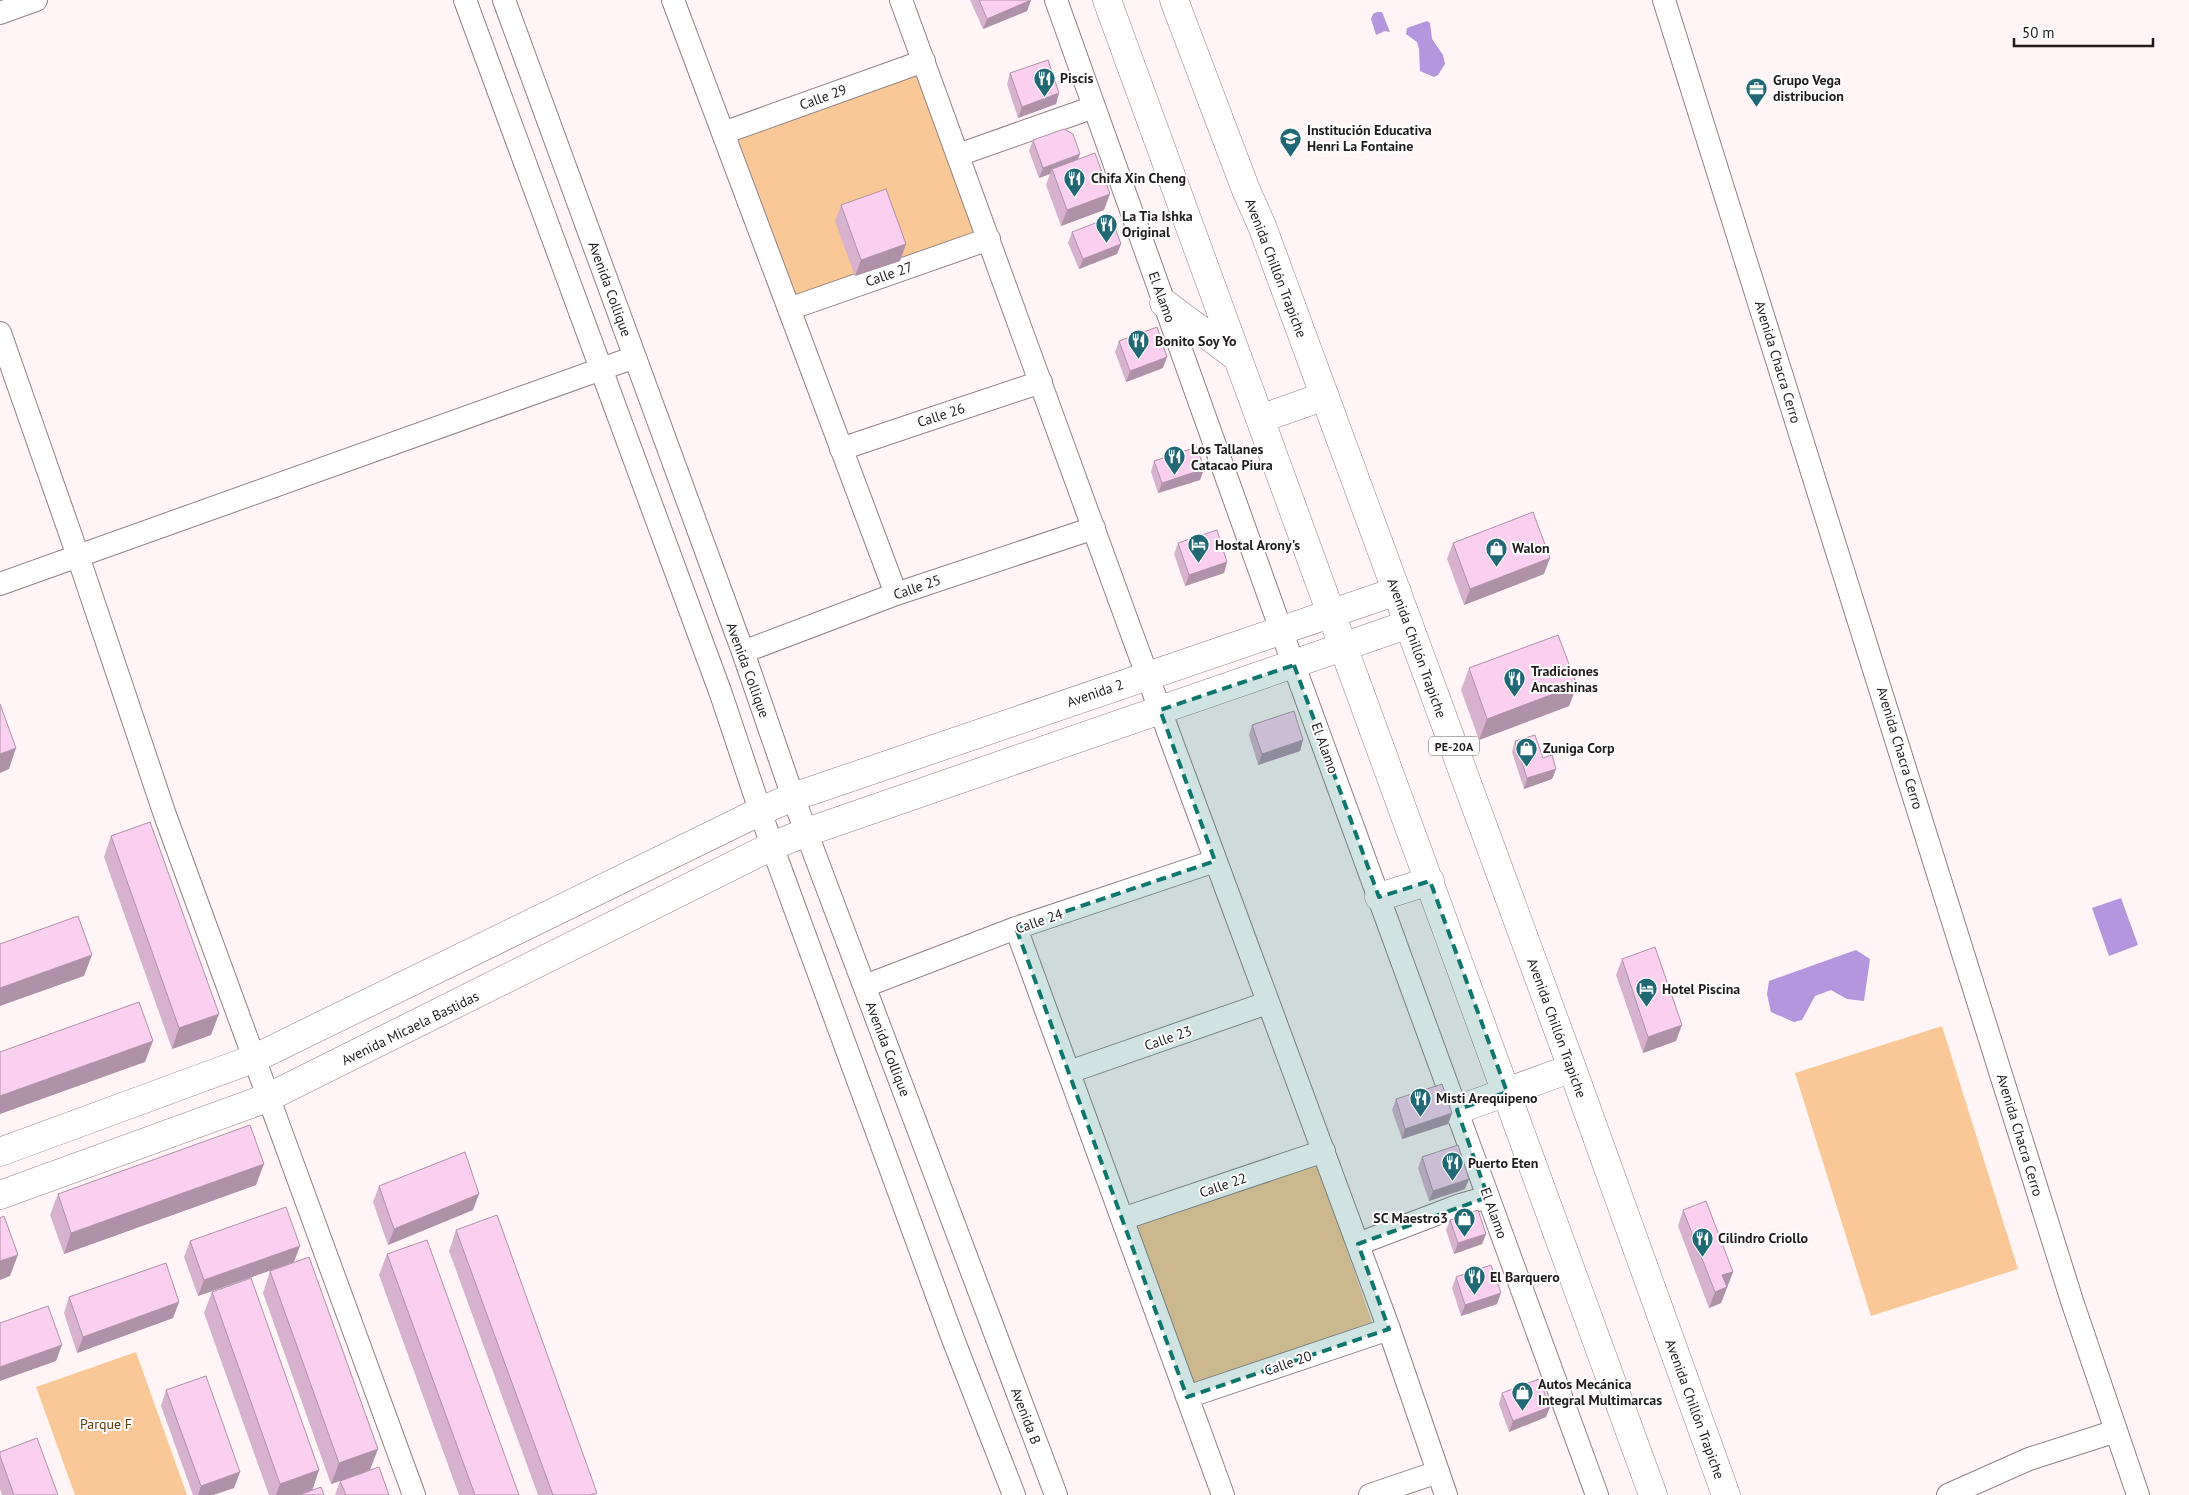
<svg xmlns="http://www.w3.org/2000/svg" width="2189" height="1495" viewBox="0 0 2189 1495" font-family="'PT Sans',sans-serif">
<rect width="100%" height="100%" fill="#fff4f6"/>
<path fill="#fac897" d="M917 71 975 236 796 298 737 137Z
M1942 1026 2018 1269 1871 1316 1795 1073Z
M1316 1161 1372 1322 1192 1385 1136 1224Z
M136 1352 187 1495H75L36 1387Z"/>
<path fill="#b595dd" d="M1377 12H1382L1390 32 1385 31 1376 35 1371 19 1373 14Z
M1427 21 1430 23 1432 39 1443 55 1445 64 1438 75 1434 77 1420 71 1419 49 1417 42 1406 34 1407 28Z
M2121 898 2138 945 2109 956 2092 908Z
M1856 950 1870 959 1864 1001 1847 999 1831 990 1815 996 1802 1020 1794 1022 1771 1012 1767 994 1769 981Z"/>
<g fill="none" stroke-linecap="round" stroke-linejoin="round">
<defs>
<path id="minor" d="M465 0 721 694 772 846 953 1339 1014 1495
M504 0 743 652 793 797 1056 1495
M673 0 896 594
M901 0 1129 626 1389 1329 1446 1495
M1056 0 1281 630 1597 1495
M1664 0 2072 1301 2138 1495
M0 13 36 0
M723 133 924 61
M958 155 1094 107
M789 309 989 239
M0 333 78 556 165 815 414 1495
M841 449 1041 382
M0 584 635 357
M743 652 896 594 1094 528
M1016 928 1223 1495
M865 986 1016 928 1215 861
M1069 1072 1267 1003
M1122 1219 1324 1151
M1358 1244 1460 1205 1488 1197
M1187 1397 1389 1329
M1370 1495 1438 1472
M1948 1495 2029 1459 2116 1431"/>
<path id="major" d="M1107 0 1653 1495
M1174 0 1246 190 1262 226 1572 1068 1726 1495
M1164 303 1238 358
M1260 419 1325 396
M1379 897 1430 881
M1457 1110 1572 1068
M0 1152 253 1059 761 811 793 797 1397 591
M0 1195 267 1098 772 846 807 832 1409 624"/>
</defs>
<use href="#minor" stroke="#908083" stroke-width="24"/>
<use href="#major" stroke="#908083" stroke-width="29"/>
<use href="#minor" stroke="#fff" stroke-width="22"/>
<use href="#major" stroke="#fff" stroke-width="28"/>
</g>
<path fill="#d7b2ce" d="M970 0H1031L1027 11 983 29Z
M1010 73 1059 93 1056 104 1018 118 1007 84Z
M1033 140 1078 159 1104 210 1061 226 1046 185 1050 174 1039 178 1029 151Z
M841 205 906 244 900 261 855 276 835 221Z
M1072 232 1121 244 1117 254 1079 269 1068 243Z
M1119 341 1163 368 1126 382 1115 352Z
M1154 461 1204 469 1200 480 1158 493 1151 472Z
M1178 543 1227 562 1224 573 1185 586 1174 554Z
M1453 543 1544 574 1464 605 1447 559Z
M1469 668 1577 685 1569 706 1479 740 1461 690Z
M1252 725 1303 740 1300 751 1258 765 1249 735Z
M1515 741 1543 758 1556 769 1552 779 1524 789 1512 752Z
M111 836 211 1035 172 1049 104 857Z
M1622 959 1676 1041 1643 1053 1616 975Z
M1396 1099 1452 1113 1448 1124 1402 1139 1392 1110Z
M1422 1157 1465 1189 1429 1201 1418 1168Z
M256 1185 64 1254 50 1215 58 1194Z
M379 1186 473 1210 388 1245 373 1202Z
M1683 1210 1733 1272 1721 1303 1709 1308 1678 1226Z
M1450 1220 1486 1234 1482 1244 1454 1254 1446 1230Z
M456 1230 596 1495H538L449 1251Z
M190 1241 294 1262 198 1296 184 1257Z
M387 1254 519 1495H459L379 1275Z
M270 1271 370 1470 389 1495H335L340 1481 350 1477 331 1484 263 1293Z
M1456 1277 1497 1304 1461 1316 1452 1288Z
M212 1292 319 1470 312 1490 324 1495H269L204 1313Z
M69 1297 179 1302 173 1318 77 1353 64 1313Z
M166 1390 240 1472 234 1488 213 1495H193L161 1406Z
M1502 1393 1550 1407 1546 1417 1509 1432 1499 1404Z
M0 1452 58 1495H2L0 1489Z"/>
<path fill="#af91a8" d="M1031 0 1027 11 983 29 987 19Z
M1059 93 1056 104 1018 118 1022 107Z
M1080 154 1076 165 1052 169 1050 174 1039 178 1043 168Z
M1110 194 1104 210 1061 226 1067 210Z
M906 244 900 261 855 276 861 260Z
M1121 244 1117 254 1079 269 1083 259Z
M1167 357 1163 368 1126 382 1130 371Z
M1204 469 1200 480 1158 493 1162 483Z
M1550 558 1544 574 1464 605 1470 589Z
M1227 562 1224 573 1185 586 1189 575Z
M1577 685 1569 706 1479 740 1487 719Z
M1303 740 1300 751 1258 765 1262 754Z
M16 748 9 769 0 773V754Z
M1556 769 1552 779 1524 789 1527 778Z
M92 955 84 976 0 1006V988Z
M219 1014 211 1035 172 1049 179 1028Z
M1682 1025 1676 1041 1643 1053 1648 1037Z
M153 1041 145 1062 0 1114V1096Z
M1452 1113 1448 1124 1402 1139 1405 1129Z
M264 1164 256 1185 64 1254 71 1233Z
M1469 1179 1465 1189 1429 1201 1433 1191Z
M479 1194 473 1210 388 1245 394 1229Z
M1486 1234 1482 1244 1454 1254 1458 1243Z
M300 1246 294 1262 198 1296 204 1280Z
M18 1255 10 1276 0 1280V1261Z
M1733 1272 1721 1303 1709 1308 1715 1292 1722 1275Z
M1501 1293 1497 1304 1461 1316 1465 1305Z
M179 1302 173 1318 77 1353 83 1337Z
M62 1345 56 1361 0 1381V1367Z
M1550 1407 1546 1417 1509 1432 1513 1421Z
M378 1449 370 1470 331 1484 339 1463Z
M319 1470 312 1491 300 1495H276L280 1484Z
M240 1472 234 1488 213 1495H198L201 1486Z"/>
<path fill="#facff0" stroke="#af91a8" d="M979 0H1031L987 19Z
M1048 60 1059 93 1022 107 1010 73Z
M1064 129 1073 134 1080 154 1043 168 1033 140Z
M1095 153 1110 194 1067 210 1052 169Z
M886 189 906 244 861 260 841 205Z
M1111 217 1121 244 1083 259 1072 232Z
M1157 327 1167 357 1130 371 1119 341Z
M1197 447 1204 469 1162 483 1154 461Z
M1533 512 1550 558 1470 589 1453 543Z
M1217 530 1227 562 1189 575 1178 543Z
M1558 635 1577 685 1487 719 1469 668Z
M0 704 16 748 0 754Z
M1294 711 1303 740 1262 754 1252 725Z
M1535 735 1543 758 1552 755 1556 769 1527 778 1515 741Z
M150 822 219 1014 179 1028 111 836Z
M78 916 92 955 0 988V944Z
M1655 947 1682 1025 1648 1037 1622 959Z
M139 1002 153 1041 0 1096V1052Z
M1442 1084 1452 1113 1405 1129 1396 1099Z
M250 1125 264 1164 71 1233 58 1194Z
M1458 1145 1469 1179 1433 1191 1422 1157Z
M465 1152 479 1194 394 1229 379 1186Z
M1706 1201 1733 1272 1722 1275 1727 1287 1715 1292 1683 1210Z
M286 1207 300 1246 204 1280 190 1241Z
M1478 1210 1486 1234 1458 1243 1450 1220Z
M497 1215 597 1493 590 1495H553L456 1230Z
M4 1216 18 1255 0 1261V1218Z
M427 1240 519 1495H475L387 1254Z
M309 1257 378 1449 339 1463 270 1271Z
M166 1263 179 1302 83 1337 69 1297Z
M1491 1265 1501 1293 1465 1305 1456 1277Z
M251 1278 319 1470 280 1484 212 1292Z
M48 1306 62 1345 0 1367V1323Z
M206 1376 240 1472 201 1486 166 1390Z
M1539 1379 1550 1407 1513 1421 1502 1393Z
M37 1438 58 1495H14L0 1456V1452Z
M379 1467 389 1495H346L340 1481Z
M321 1487 324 1495H299Z"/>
<path fill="#0f766e" fill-opacity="0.2" stroke="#0f766e" stroke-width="4" stroke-dasharray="10 6" stroke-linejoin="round" d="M1294 665 1379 897 1430 881 1507 1092 1457 1110 1488 1197 1358 1244 1389 1329 1187 1397 1016 928 1215 861 1160 710Z"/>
<defs>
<symbol id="restaurant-pin" viewBox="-11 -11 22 30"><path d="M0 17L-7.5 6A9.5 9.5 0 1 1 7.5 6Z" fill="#216876" stroke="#fff"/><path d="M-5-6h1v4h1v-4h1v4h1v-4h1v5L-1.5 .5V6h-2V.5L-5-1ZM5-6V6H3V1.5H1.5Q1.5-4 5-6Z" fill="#fff"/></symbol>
<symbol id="office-pin" viewBox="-11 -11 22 30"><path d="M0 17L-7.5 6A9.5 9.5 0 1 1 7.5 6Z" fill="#216876" stroke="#fff"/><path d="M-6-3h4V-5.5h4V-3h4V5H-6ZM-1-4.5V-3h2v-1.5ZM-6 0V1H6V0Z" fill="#fff"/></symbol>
<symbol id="school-pin" viewBox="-11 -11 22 30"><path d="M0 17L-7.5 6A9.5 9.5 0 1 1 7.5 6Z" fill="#216876" stroke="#fff"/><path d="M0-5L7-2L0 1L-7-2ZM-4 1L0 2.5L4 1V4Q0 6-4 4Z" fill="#fff"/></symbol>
<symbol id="hotel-pin" viewBox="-11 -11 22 30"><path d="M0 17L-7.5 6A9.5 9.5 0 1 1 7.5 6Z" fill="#216876" stroke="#fff"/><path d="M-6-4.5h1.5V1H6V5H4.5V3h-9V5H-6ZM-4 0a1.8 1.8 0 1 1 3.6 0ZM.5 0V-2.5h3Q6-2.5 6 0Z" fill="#fff"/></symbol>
<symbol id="shop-pin" viewBox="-11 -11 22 30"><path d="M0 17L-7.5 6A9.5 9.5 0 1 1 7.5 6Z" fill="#216876" stroke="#fff"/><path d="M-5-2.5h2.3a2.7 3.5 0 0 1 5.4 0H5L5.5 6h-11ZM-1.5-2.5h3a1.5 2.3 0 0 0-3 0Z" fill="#fff"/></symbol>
</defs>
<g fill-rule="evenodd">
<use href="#restaurant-pin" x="1032" y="66" width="25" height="34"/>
<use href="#office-pin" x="1744" y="76" width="25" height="34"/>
<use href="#school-pin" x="1278" y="126" width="25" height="34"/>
<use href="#restaurant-pin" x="1062" y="166" width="25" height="34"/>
<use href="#restaurant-pin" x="1094" y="212" width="25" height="34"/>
<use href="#restaurant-pin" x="1126" y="328" width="25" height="34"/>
<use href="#restaurant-pin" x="1162" y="444" width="25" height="34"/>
<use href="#hotel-pin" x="1186" y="532" width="25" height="34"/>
<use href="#shop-pin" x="1484" y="536" width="25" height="34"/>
<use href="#restaurant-pin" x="1502" y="666" width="25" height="34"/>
<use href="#shop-pin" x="1514" y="736" width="25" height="34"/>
<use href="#hotel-pin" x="1634" y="976" width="25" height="34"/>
<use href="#restaurant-pin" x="1408" y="1086" width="25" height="34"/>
<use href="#restaurant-pin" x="1440" y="1150" width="25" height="34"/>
<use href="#shop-pin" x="1452" y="1206" width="25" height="34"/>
<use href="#restaurant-pin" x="1690" y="1226" width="25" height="34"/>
<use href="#restaurant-pin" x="1462" y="1264" width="25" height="34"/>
<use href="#shop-pin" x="1510" y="1380" width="25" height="34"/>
</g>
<g text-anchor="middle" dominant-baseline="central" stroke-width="4" stroke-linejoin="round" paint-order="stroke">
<rect fill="#fff" stroke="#645f60" stroke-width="1" x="1429" y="736.5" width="50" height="19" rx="4"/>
<g font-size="12" font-weight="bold" fill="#211b1c">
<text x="1454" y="746">PE-20A</text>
</g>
<g font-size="14" font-weight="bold" fill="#211b1c" stroke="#fff" text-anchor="start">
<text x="1060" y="78">Piscis</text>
<text x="1773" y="80">Grupo Vega<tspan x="1773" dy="16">distribucion</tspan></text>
<text x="1307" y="130">Institución Educativa<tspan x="1307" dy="16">Henri La Fontaine</tspan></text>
<text x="1091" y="178">Chifa Xin Cheng</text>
<text x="1122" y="216">La Tia Ishka<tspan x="1122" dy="16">Original</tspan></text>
<text x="1155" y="341">Bonito Soy Yo</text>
<text x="1191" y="449">Los Tallanes<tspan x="1191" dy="16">Catacao Piura</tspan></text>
<text x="1215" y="545">Hostal Arony's</text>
<text x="1512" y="548">Walon</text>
<text x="1531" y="671">Tradiciones<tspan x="1531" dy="16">Ancashinas</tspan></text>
<text x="1543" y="748">Zuniga Corp</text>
<text x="1662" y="989">Hotel Piscina</text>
<text x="1436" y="1098">Misti Arequipeno</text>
<text x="1468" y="1163">Puerto Eten</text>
<text x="1448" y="1218" text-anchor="end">SC Maestro3</text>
<text x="1718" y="1238">Cilindro Criollo</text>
<text x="1490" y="1277">El Barquero</text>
<text x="1538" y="1384">Autos Mecánica<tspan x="1538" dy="16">Integral Multimarcas</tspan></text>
</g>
<g font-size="14" fill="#211b1c" stroke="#fff">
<text transform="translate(823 97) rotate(-20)">Calle 29</text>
<text transform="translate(1276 268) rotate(69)">Avenida Chillón Trapiche</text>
<text transform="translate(889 274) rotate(-19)">Calle 27</text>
<text transform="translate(610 289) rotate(70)">Avenida Collique</text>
<text transform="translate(1162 297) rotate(70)">El Alamo</text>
<text transform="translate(1778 362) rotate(73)">Avenida Chacra Cerro</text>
<text transform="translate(941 415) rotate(-18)">Calle 26</text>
<text transform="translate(917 587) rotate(-19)">Calle 25</text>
<text transform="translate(1417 648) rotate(70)">Avenida Chillón Trapiche</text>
<text transform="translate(748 670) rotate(70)">Avenida Collique</text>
<text transform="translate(1095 693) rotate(-19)">Avenida 2</text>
<text transform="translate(1325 748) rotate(70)">El Alamo</text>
<text transform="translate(1900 748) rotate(73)">Avenida Chacra Cerro</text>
<text transform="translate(1039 921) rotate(-19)">Calle 24</text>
<text transform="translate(410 1028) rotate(-26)">Avenida Micaela Bastidas</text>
<text transform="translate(1557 1028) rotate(70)">Avenida Chillón Trapiche</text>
<text transform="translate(1168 1038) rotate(-19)">Calle 23</text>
<text transform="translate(888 1049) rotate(69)">Avenida Collique</text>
<text transform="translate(2020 1135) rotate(73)">Avenida Chacra Cerro</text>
<text transform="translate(1223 1185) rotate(-19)">Calle 22</text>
<text transform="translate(1494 1213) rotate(70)">El Alamo</text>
<text transform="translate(1288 1363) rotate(-19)">Calle 20</text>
<text transform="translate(1695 1409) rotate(70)">Avenida Chillón Trapiche</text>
<text transform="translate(1026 1416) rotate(69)">Avenida B</text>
</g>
<g font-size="14" fill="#623a06" stroke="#fff">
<text x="106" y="1424">Parque F</text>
</g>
</g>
<path d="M2014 38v8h139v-8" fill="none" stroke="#211b1c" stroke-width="2.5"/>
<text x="2022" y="38" font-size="15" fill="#211b1c" stroke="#ffffff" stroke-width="4" paint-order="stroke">50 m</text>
</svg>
